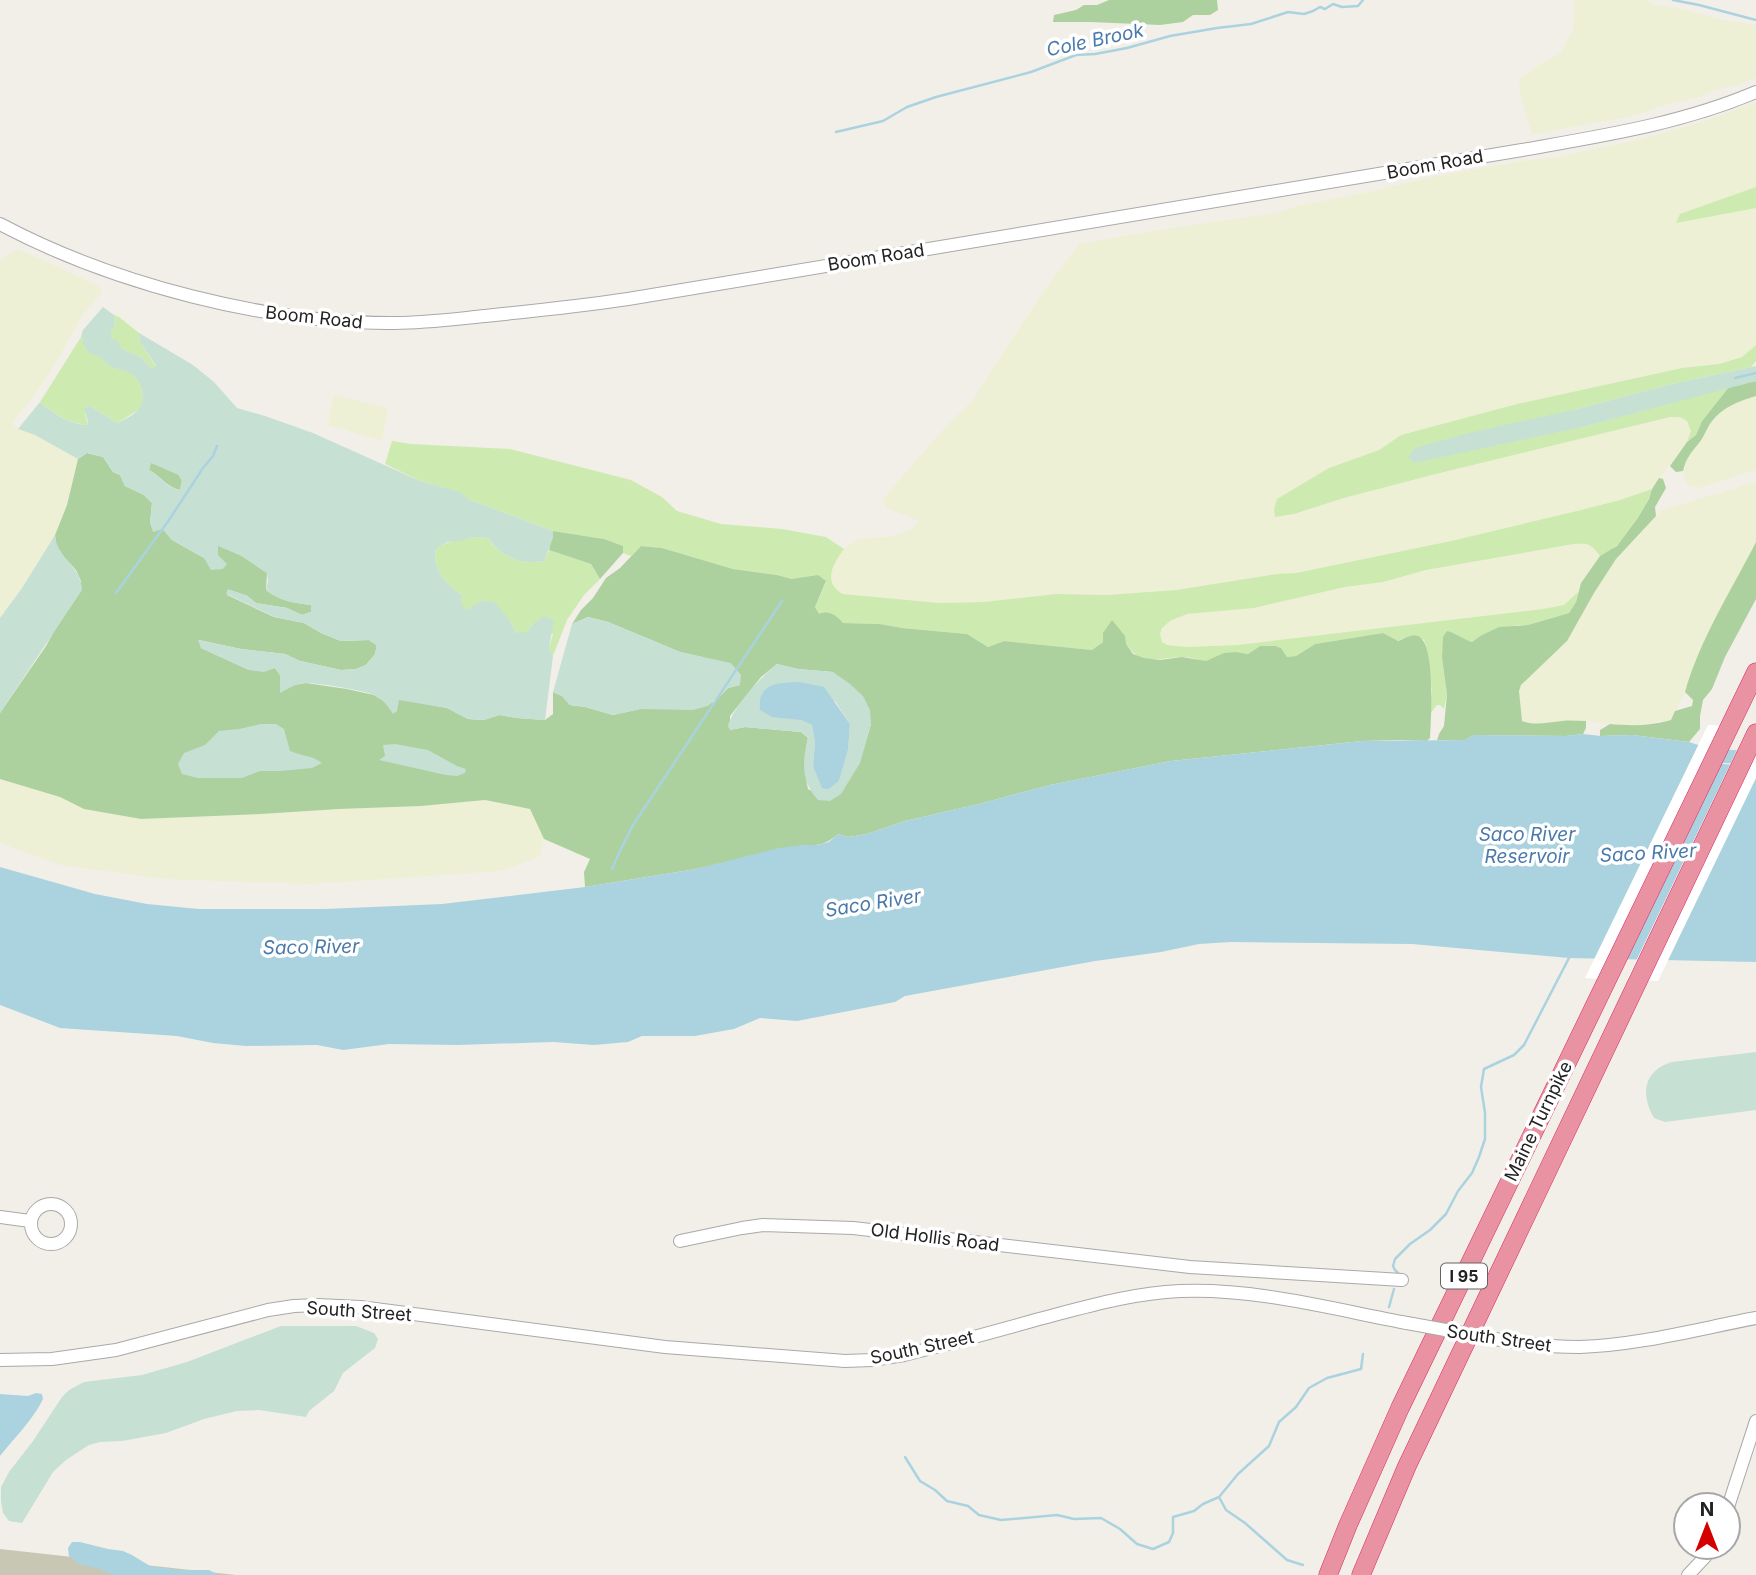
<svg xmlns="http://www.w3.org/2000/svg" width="1756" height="1575" viewBox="0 0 1756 1575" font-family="Inter,sans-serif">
<rect width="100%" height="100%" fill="#f2efe9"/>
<path fill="#c7c7b4" d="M0 1549 236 1575H0Z"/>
<path fill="#eef0d5" d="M1574 0H1644L1656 5 1678 8 1719 19 1756 25V78L1734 86 1714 90 1701 97 1657 107 1649 111 1628 117 1534 134 1531 132 1520 93 1519 85 1521 78 1533 69 1561 52 1573 29Z
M1756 102V187L1681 214 1677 222 1756 208V345L1742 357 1719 364 1682 368 1517 404 1401 435 1379 450 1329 468 1275 517 1294 514 1344 498 1436 474 1639 423 1670 416 1680 417 1687 421 1691 431 1687 442 1652 489 1620 500 1577 511 1451 541 1296 573 1277 574 1176 590 1107 595 1056 594 982 602 940 603 843 594 837 590 832 584 831 576 834 562 844 549 858 539 894 536 913 528 919 521 887 508 882 500 945 427 972 401 1042 293 1079 244 1158 230 1276 213 1300 205 1369 192 1427 178 1522 161 1551 158 1642 139 1705 121Z
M18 249 97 285 103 291 81 317 50 373 29 402 12 423 18 429 35 435 78 459 67 505 55 535 22 588 0 618V260Z
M334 395 388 408 382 441 328 425Z
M1756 396V470L1699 488 1689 486 1685 480 1683 471 1686 460 1701 441 1711 423 1723 409 1737 401Z
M1756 482V542L1700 650 1685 692 1671 720 1633 726 1586 721H1562L1541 724 1528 723 1521 721 1519 691 1521 685 1567 641 1594 593 1616 559 1656 516 1662 510Z
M1588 543 1594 548 1600 556 1581 583 1578 592 1564 605 1543 609 1237 645 1187 647 1167 645 1162 642 1160 634 1162 628 1170 621 1187 614 1254 608 1345 587 1383 582 1426 570 1574 544Z
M0 779 60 797 84 809 141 819 261 814 339 809 421 806 485 800 530 809 544 839 540 856 503 871 311 884 164 879 60 865 0 843Z"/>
<path fill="#cdebb0" d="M1756 187V208L1676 223 1680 214Z
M114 315 119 317 139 333 140 342 156 367 152 369 141 357 122 349 111 339V331L115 326Z
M81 337 107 364 133 374 141 384 143 400 140 409 117 423 90 406 85 414 88 425C71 424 53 414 40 402Z
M1756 345V361L1751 367 1672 384 1573 410 1582 427 1729 387 1702 421 1696 435 1687 442 1691 431 1687 421 1680 417H1670L1436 474 1344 498 1294 514 1275 517 1274 509 1277 499 1329 468 1379 450 1401 435 1517 404 1682 368 1719 364 1742 357Z
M392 441 411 444 510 449 631 480 662 497 677 511 721 524 782 529 826 537 844 549C833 564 822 582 843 594L940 603 983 602 1056 594 1107 595 1176 590 1277 574 1296 573 1451 541 1577 511 1620 500 1652 489C1648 506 1629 536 1615 547 1611 551 1605 553 1600 556 1591 544 1589 543 1574 544L1426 570 1383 582 1345 587 1254 608 1187 614 1170 621 1162 628 1160 634 1162 642 1167 645 1187 647 1237 645 1543 609 1564 605 1578 592 1576 602 1569 613 1528 625H1518L1480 636 1472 642 1462 639 1455 633 1442 658 1447 694 1444 709 1440 705H1437L1430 714 1432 690 1428 655 1424 640 1412 635 1397 641 1383 633 1315 644 1296 656 1287 657 1281 648 1277 646H1260L1248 654C1236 652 1228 652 1217 657 1213 658 1210 661 1206 661 1200 661 1192 657 1185 657 1161 656 1143 669 1126 644L1103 642 1092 650 1004 641 988 647 967 634 902 628 880 624 843 623 818 614 815 607 826 582 792 579 777 575 733 569 662 548 641 546 631 556 623 553 622 546 604 539 553 531 468 499 459 492 420 481 385 464Z
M473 537 488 538C500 557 522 565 544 561L549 550 591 564 600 579 584 595 567 620 553 656 549 648 553 634 533 624 528 633H516L509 619 481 601 466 611 460 605 462 595C447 585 431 569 436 549 450 539 457 542 473 537Z"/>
<path fill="#add19e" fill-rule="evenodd" d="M1109 0H1217L1218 10 1210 15H1193L1183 22 1160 25 1090 22H1053L1054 15 1076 10 1084 5H1097Z
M1756 381V396C1737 402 1722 407 1710 424 1706 430 1704 437 1699 443 1691 453 1686 458 1683 471L1676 472 1670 466 1687 442 1696 435 1702 421 1729 387Z
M87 453 103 457 113 472 120 475 125 486 144 495 152 503 150 523 162 528 172 540 204 558 218 555V545L242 556 267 573 266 590C280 601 294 603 312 605L311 612 302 615 287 608 256 603 246 595H227L274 617 304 623 321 633 341 641 369 640 377 645 375 654 366 665 356 669 341 670 300 661 285 654 241 649 199 640 201 648 249 670 275 668 280 675 294 685 306 683 347 689 374 695 387 703 398 699 447 708 468 719 484 720 499 715 517 718 545 720 553 714V692L562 696 570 705 585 707 613 715 640 709H665L714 702 728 688 740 685 702 657 680 652 608 622 588 617 572 624 581 610 593 598 606 578 620 568 641 546 662 548 733 569 777 575 792 579 818 575 826 581 815 607 819 614C829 610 836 615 843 623L880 624 902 628 967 634 988 647 1004 641 1092 650 1103 642V633L1112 620 1125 636 1126 644 1133 654 1144 658 1160 660 1182 657 1206 661 1224 653 1236 652 1248 654 1260 646H1276L1281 648 1287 657 1296 656 1315 644 1383 633 1398 641C1404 639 1411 633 1418 636 1436 643 1431 720 1430 738L1427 741 1401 740 1362 741 1171 761 1050 785 979 804 905 821 867 834 848 837 838 834C827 844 819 846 805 845L696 869 585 887 584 872 590 859 544 839 530 809 485 800 421 806 339 809 261 814 141 819 84 809 60 797 0 779V713L46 646 81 581 76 570 64 557 56 545 55 535 67 505 78 459ZM777 664 798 669 833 672 871 724 864 748 830 801 808 789C804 770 804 756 808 738L801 732 745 727 730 730V716L761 677Z
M151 462 179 475 182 481 180 490C166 487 161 476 149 470Z
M1659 478 1663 479 1666 488 1655 507 1656 516 1616 559 1594 593 1567 641 1521 685 1519 691 1522 721C1536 726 1548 722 1562 721 1570 720 1578 721 1586 721V728L1583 734 1566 736 1474 735 1465 740H1437L1439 734 1444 726 1447 694 1442 658 1443 637 1447 631C1457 633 1462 639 1472 642L1480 636 1499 627 1528 625 1569 613 1576 602 1581 583 1600 556 1617 546 1638 518 1649 499 1652 489Z
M553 531 604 539 623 546V553L600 579 591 564 549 550Z
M1756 542V599L1725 657 1712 689 1703 700 1700 716V729L1689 742 1632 735 1600 736V730L1610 724C1631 726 1650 726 1671 720L1675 711 1692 706 1693 700 1685 692C1700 639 1731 591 1756 542Z"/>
<path fill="#c6e0d4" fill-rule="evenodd" d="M103 307 114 315 115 326 111 331V339L117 340 122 349 141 357 152 369 156 366 140 342 139 333 193 365 214 382 237 408 265 416 313 433 420 481 460 492 468 499 553 531V538L544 561C521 565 501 557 488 538L473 537 460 541 447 542 436 549C431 569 447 585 462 595L461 604 466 610 481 601 494 602 509 619 516 633 528 632 533 624 544 616 554 620 549 648 553 656 545 720 517 718 499 715 484 720 468 719 447 708 399 700 397 711 393 714C388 706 383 699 374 695 362 690 319 683 306 683 296 683 288 689 280 693V675L275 668 264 672 249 670 201 648 198 640 241 649 285 654 300 661 341 670 356 669 366 665 375 654 377 646 369 640 341 641 321 633 304 623 275 617 226 594 228 589 246 595 256 603 287 608 302 615 311 612V605C294 603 280 601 266 590L268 581 267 573 242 556 218 546V555L227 564 223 569 211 570 204 558 172 540 163 529 153 532 150 523 152 503 144 495 125 486 120 475 113 472 103 457 87 453 78 459 35 435 18 429 40 402C53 414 70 424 87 425L88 422 84 408 90 406 117 423C133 415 145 411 142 391 141 385 139 380 134 376 128 370 116 370 109 365 98 358 105 357 90 354L83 344V339L81 337 83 330ZM151 463 179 475 182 481 180 490C166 488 161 476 149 470Z
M1756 366V381L1582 427 1414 463 1408 457 1415 448 1468 433 1573 410 1672 384Z
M55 535C57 560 81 564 82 590L0 713V618L22 588Z
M588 617 608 622 680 652 731 663 741 675 740 685 728 688 708 706 693 710 640 709 613 715 585 707 570 705 562 696 553 692 572 624Z
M777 664 798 669 833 672 850 684 863 696 870 710 871 724 860 763 841 794 830 801 818 800C801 781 802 762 808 738L801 732 745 727 730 730 728 726C733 707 762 676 777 664ZM835 701 850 724 848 750 839 781 829 789 813 766 815 743 812 725 801 720Z
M261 724H276L284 729 290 751C301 756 312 755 322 763L312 768 280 771H260L242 778H198L182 774 178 764 184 753 205 745 219 731 239 729Z
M395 744 428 750 457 766 466 769 465 773 457 776 446 775 379 760 385 756 383 745Z
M1756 1052V1110L1665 1122 1654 1118C1640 1094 1644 1070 1672 1062Z
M281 1326H356L374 1333 378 1339 375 1348 343 1373 334 1391 309 1411 306 1417 259 1410 237 1411 204 1419 166 1433 122 1441 100 1442 89 1445 66 1460 53 1472 22 1523 9 1521 3 1513 1 1501V1487L9 1472 33 1441 62 1397 69 1390 84 1382 142 1375 187 1362Z"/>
<path fill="#aad3df" d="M799 682 824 687 850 724 848 750 839 781 829 789 822 788 813 766 815 743 812 725 801 720 772 717 760 710C757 683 778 683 799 682Z
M1583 734 1601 736 1632 735 1689 742 1711 749 1756 751V764L1689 762 1756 766V962L1569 958 1412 944 1231 942 1199 944 1161 952 1095 961 905 996 895 1002 797 1021 760 1018 734 1029 695 1036H642L628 1042 594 1045 553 1042 458 1045 389 1044 343 1050 317 1045 246 1046 213 1043 177 1036 60 1028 0 1005V867L95 894 147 904 199 909H325L442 904 585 887 696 869 779 848 805 845H818L829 842 838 834 848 837 867 834 905 821 979 804 1050 785 1171 761 1362 741 1465 740 1474 735 1566 736Z
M36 1393 42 1394 43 1399C33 1420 15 1437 0 1456V1394L28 1396Z
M72 1542H80L108 1549 123 1551 132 1555 150 1566 180 1570H209L219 1575H112L100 1569 79 1564 69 1556 68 1548Z"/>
<path fill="#fff" d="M1708 725 1739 726 1616 980 1585 978Z
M1748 727H1756V778L1658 981 1627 980Z"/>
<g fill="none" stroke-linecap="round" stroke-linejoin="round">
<path stroke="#aad3df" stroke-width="2.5" d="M1673 0 1699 5 1756 20
M836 132 883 121 907 107 936 97 1031 72 1076 55 1095 54 1127 48 1170 36 1217 28 1251 24 1288 12 1304 14 1313 11 1320 7 1325 9 1333 4 1342 7 1358 6 1363 0
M1735 378 1756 373
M116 593 169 520 203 468 213 456 217 446
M612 869 619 853 633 825 782 601
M1398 1273 1395 1270 1393 1266 1395 1259 1410 1244 1430 1230 1446 1214 1458 1191 1472 1173 1479 1157 1485 1139V1113L1481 1087 1484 1069 1514 1055 1524 1045 1570 956
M1389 1307 1394 1289
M905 1457 920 1481 935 1490 947 1501 968 1506 979 1515 1001 1520 1057 1515 1074 1519 1101 1518 1120 1529 1137 1544 1153 1549 1169 1542 1173 1533V1517L1194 1511 1203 1504 1219 1497
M1303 1565 1287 1560 1245 1523 1226 1510 1219 1497 1238 1474 1269 1446 1279 1422 1296 1407 1309 1388 1327 1378 1361 1369 1363 1354"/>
<defs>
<path id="minor" d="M0 224C113 284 267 324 395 323 425 323 455 319 485 316 533 311 581 306 628 299L1522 150C1601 136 1681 124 1756 92
M31 1224a20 20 0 1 1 40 0a20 20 0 1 1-40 0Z
M0 1217 30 1221
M680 1241 742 1228 763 1225 853 1228 1190 1267 1402 1280
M1495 1339C1523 1344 1551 1347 1580 1347 1639 1345 1698 1329 1756 1318
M0 1360 52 1359 116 1350 268 1310 294 1306 318 1305 360 1307 665 1347 845 1361 872 1360 904 1355C949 1344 994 1332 1039 1319 1085 1307 1132 1293 1180 1291 1256 1288 1332 1309 1407 1323
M1728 1507 1756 1421
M1688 1575 1705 1557 1711 1547"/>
<path id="highway" d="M1328 1575 1348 1525 1400 1408 1756 672
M1361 1575 1407 1466 1756 733"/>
</defs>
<use href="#minor" stroke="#a9a9a9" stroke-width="14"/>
<use href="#highway" stroke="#dc2a67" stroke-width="19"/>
<use href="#minor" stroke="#fff" stroke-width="12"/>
<use href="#highway" stroke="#e892a2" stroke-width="18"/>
<defs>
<path id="minor-bridge" d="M1407 1323 1495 1339"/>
</defs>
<use href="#minor-bridge" stroke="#a9a9a9" stroke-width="14" stroke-linecap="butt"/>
<use href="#minor-bridge" stroke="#fff" stroke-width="12"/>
</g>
<g text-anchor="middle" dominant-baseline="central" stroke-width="7" stroke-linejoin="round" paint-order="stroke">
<rect fill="#fff" stroke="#646464" stroke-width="2" x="1441" y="1263.5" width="46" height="25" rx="5"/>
<g font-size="16" font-weight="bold" fill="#222">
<text x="1464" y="1276">I 95</text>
</g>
<g font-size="18" fill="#222" stroke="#fff">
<text transform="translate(1435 164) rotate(-10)">Boom Road</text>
<text transform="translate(876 257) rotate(-9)">Boom Road</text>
<text transform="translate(314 317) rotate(6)">Boom Road</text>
<text transform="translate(1538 1121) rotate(-64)">Maine Turnpike</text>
<text transform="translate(935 1237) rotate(7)">Old Hollis Road</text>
<text transform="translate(359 1311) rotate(4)">South Street</text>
<text transform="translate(1499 1338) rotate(8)">South Street</text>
<text transform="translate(922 1347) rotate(-12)">South Street</text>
</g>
<g font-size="19" font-style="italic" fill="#4a7aab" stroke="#fff">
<text transform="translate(1095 40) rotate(-12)">Cole Brook</text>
<text x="1527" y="834">Saco River<tspan x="1527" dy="22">Reservoir</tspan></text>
<text transform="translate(1648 853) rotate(-3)">Saco River</text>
<text transform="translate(873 903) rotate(-9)">Saco River</text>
<text transform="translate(311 947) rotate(-1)">Saco River</text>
</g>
</g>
<g transform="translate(1707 1526)"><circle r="33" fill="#ffffff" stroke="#a7a7a7" stroke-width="2"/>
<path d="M0-5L12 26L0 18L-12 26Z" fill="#d40000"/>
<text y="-10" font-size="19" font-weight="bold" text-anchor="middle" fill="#222222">N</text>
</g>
</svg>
